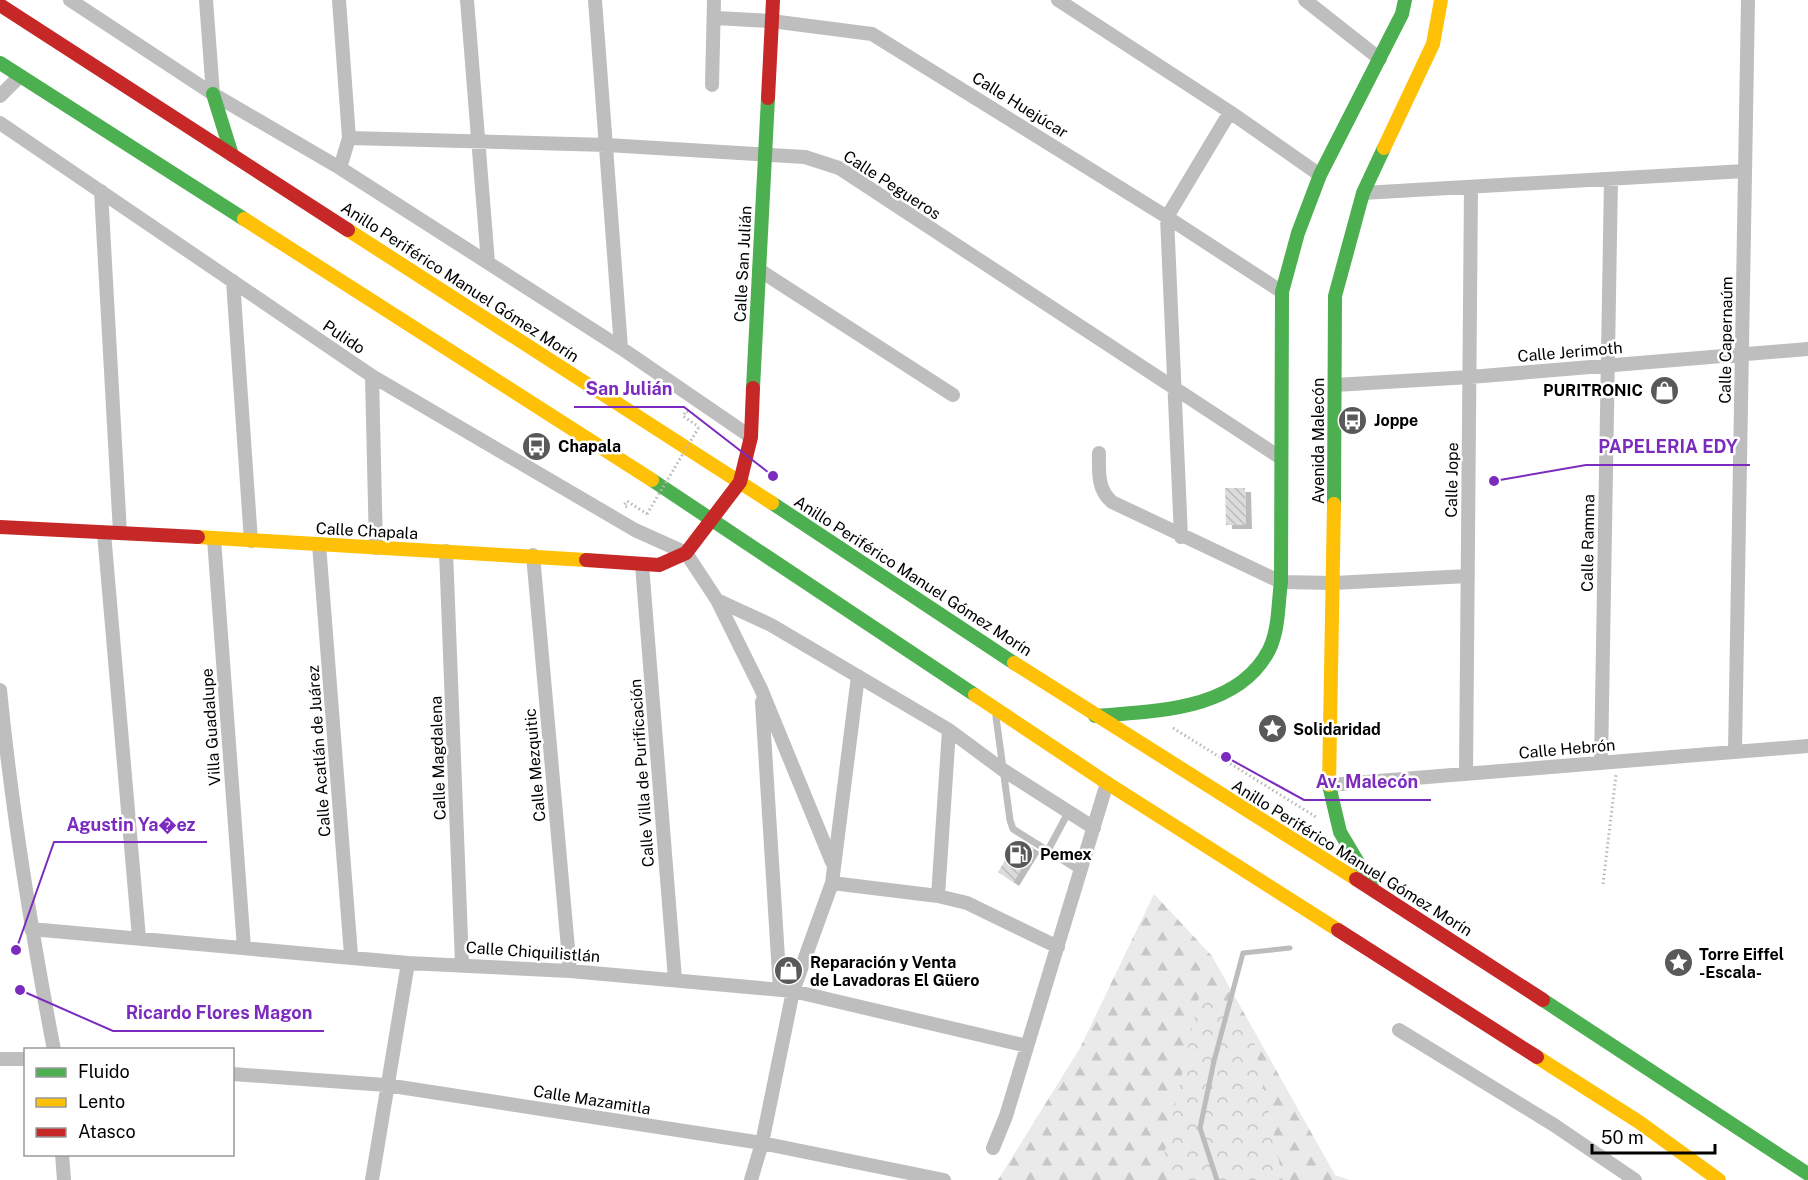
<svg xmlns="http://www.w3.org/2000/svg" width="1808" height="1180" viewBox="0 0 1808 1180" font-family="'Public Sans',sans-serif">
<defs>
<pattern id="forest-firs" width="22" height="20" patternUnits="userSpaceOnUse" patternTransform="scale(1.5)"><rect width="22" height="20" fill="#eaeaea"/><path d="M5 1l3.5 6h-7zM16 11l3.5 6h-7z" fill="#c7c7c7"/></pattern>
<pattern id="park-crowns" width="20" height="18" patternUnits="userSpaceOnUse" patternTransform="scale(1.5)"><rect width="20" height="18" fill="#eaeaea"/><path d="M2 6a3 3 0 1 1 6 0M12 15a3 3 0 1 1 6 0" fill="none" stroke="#c7c7c7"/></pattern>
<pattern id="building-back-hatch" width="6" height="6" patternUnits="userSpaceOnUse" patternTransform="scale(1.5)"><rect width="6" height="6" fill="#dcdcdc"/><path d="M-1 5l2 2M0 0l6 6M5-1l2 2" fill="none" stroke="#bbb"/></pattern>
<filter id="shadow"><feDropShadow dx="6" dy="4" stdDeviation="0" flood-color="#0004"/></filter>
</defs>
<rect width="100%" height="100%" fill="#fff"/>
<path fill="url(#forest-firs)" d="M1154 894 1212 956 1335 1175 1350 1180H998L1080 1048Z"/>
<path fill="url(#park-crowns)" d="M1201 988 1254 1041 1283 1180H1167L1162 1165Z"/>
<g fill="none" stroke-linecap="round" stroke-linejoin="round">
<path stroke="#bcbcbc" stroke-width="5" d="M1217 1180 1200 1128 1214 1061 1243 953 1290 948"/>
</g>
<path fill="url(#building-back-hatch)" filter="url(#shadow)" d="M1225 488H1245L1246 525H1226Z
M1018 839 1034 848 1013 882 998 872Z"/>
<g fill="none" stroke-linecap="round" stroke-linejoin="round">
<path stroke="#b8b8b8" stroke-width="3" stroke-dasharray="1.5 3" stroke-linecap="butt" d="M688 412 686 411 683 416 699 427
M627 507 624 505 627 501 647 514
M1173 728 1316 817
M1603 884 1616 775"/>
<path stroke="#bebebe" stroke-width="7" d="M996 717 1010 820 1013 829 1080 871
M1047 852 1069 811"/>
<path stroke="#bebebe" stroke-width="14" d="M70 0 213 94 340 168 621 348 751 437
M206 0 213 94
M339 0 349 138 340 168
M467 0 488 263
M595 0 621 348
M1058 0 1230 112 1320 175
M1305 0 1380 59
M716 18 771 21 872 34 1167 217 1282 292
M712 85 714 0
M0 96 20 76
M0 123 372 376 635 530 686 553 717 600 761 689 832 862
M349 138 607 145 805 157 839 168 1281 458
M101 191 120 533
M1363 193 1745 171
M759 270 953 395
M233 281 251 541
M372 376 376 548
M1335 385 1470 377 1808 349
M1099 453C1099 472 1097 489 1112 502L1281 582 1334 583 1468 576
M104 533 139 938
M1181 537 1167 217 1230 112
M214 539 244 948
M319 544 351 955
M446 551 462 964
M533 555 570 971
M642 565 675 979
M717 600 771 625 949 730 1003 770 1094 828
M0 690C12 811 31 930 54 1050
M762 702 780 990
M1735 752 1748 0
M1601 763 1611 179
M1466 774 1471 187
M1329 785 1808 746
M832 883 938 896 967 903 1058 947
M938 896 949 730
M31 929 408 963 570 971 793 991 1027 1046
M1399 1030 1554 1125 1635 1180
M0 1059H26
M232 1074 386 1085 762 1143 944 1180
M993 1148 1006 1116 1107 783
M62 1154 64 1180
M372 1180 408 963
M751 1180 762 1143 793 991 832 883 858 676"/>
<path stroke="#4caf50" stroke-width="14" d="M0 63 244 219
M213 94 232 155
M753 388 768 98
M652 480 975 695
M772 503 1014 663
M1334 504 1335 296 1363 193 1384 148
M1281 582 1282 292 1298 233 1320 175 1402 14 1405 0
M1095 716C1154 711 1238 711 1269 650 1279 630 1278 604 1281 582
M1329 785 1340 832 1372 886
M1543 1000 1808 1174"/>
<path stroke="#ffc107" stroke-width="14" d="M1384 148 1433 44 1441 0
M244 219 652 480
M348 230 772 503
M198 537 586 560
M1014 663 1356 879
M975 695 1107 783 1338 930
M1329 785 1334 504
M1537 1057 1639 1122 1719 1180"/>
<path stroke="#c62828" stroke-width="14" d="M0 5 348 230
M768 98 773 0
M0 527 198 537
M586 560 659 565 686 553 740 482 751 437 753 388
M1356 879 1543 1000
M1338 930 1537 1057"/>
<path stroke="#b8b8b8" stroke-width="3" stroke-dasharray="1.5 3" stroke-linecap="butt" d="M647 514 699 427"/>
</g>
<defs>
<symbol id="shop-disc" viewBox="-11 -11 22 22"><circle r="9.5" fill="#595959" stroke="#fff"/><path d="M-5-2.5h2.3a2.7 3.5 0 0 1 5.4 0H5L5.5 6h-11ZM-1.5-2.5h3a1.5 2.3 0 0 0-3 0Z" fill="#fff"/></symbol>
<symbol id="bus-disc" viewBox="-11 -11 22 22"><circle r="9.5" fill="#595959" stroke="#fff"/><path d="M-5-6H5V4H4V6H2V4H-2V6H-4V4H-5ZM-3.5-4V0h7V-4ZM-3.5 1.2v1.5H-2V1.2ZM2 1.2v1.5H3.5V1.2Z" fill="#fff"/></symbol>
<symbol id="sight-disc" viewBox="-11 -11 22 22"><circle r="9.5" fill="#595959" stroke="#fff"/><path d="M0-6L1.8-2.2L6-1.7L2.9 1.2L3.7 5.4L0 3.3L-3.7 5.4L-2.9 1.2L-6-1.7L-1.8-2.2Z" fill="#fff"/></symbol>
<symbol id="fuel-disc" viewBox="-11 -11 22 22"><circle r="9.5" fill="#595959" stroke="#fff"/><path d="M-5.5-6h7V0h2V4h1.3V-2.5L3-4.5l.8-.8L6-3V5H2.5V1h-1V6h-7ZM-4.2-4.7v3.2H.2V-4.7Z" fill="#fff"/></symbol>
</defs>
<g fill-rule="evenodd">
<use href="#shop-disc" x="1648" y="374" width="33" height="33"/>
<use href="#bus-disc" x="1336" y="404" width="33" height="33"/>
<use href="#bus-disc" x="520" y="430" width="33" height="33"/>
<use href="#sight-disc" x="1256" y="712" width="33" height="33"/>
<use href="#fuel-disc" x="1002" y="838" width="33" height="33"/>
<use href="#sight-disc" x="1662" y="946" width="33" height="33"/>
<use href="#shop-disc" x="772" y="954" width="33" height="33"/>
</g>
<g text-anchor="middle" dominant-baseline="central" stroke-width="5" stroke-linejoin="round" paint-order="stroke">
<g font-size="16" fill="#000" stroke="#fff">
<text transform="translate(1020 105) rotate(32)">Calle Huejúcar</text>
<text transform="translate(892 185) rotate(33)">Calle Pegueros</text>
<text transform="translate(743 264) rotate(-87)">Calle San Julián</text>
<text transform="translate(460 282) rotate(33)">Anillo Periférico Manuel Gómez Morín</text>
<text transform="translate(344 337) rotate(34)">Pulido</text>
<text transform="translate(1726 340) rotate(-89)">Calle Capernaúm</text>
<text transform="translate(1570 352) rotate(-5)">Calle Jerimoth</text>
<text transform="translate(1318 441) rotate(-90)">Avenida Malecón</text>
<text transform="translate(1452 480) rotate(-89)">Calle Jope</text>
<text transform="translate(367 531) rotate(3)">Calle Chapala</text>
<text transform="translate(1588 543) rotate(-89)">Calle Ramma</text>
<text transform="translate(913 576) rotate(33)">Anillo Periférico Manuel Gómez Morín</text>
<text transform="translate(211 727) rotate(-94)">Villa Guadalupe</text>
<text transform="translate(1567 749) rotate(-5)">Calle Hebrón</text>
<text transform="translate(319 751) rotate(-94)">Calle Acatlán de Juárez</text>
<text transform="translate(438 758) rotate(-92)">Calle Magdalena</text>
<text transform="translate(535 765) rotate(-95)">Calle Mezquitic</text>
<text transform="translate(642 773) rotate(-94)">Calle Villa de Purificación</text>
<text transform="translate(1352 858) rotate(32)">Anillo Periférico Manuel Gómez Morín</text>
<text transform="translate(533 952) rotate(4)">Calle Chiquilistlán</text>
<text transform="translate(592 1100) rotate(9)">Calle Mazamitla</text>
</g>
<g font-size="16" font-weight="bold" fill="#000" stroke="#fff" text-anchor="start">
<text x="1643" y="390" text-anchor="end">PURITRONIC</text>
<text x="1374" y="420">Joppe</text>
<text x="558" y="446">Chapala</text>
<text x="1293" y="729">Solidaridad</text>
<text x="1040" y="854">Pemex</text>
<text x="1699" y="954">Torre Eiffel<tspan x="1699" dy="18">-Escala-</tspan></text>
<text x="810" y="962">Reparación y Venta<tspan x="810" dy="18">de Lavadoras El Güero</tspan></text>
</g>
</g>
<path fill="none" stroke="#7b2cbf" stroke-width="2" d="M773 476L684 407H574M1494 481L1586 465H1750M1226 757L1304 800H1431M16 950L54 842H207M20 990L113 1031H324"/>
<g fill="#7b2cbf" stroke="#fff" stroke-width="2">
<circle cx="773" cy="476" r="6"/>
<circle cx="1494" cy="481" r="6"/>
<circle cx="1226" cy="757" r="6"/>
<circle cx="16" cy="950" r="6"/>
<circle cx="20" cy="990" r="6"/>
</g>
<g font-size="18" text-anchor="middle" font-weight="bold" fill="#7b2cbf" stroke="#fff" stroke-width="5" stroke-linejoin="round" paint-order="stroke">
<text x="629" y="395">San Julián</text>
<text x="1668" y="453">PAPELERIA EDY</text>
<text x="1367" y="788">Av. Malecón</text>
<text x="131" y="831">Agustin Ya�ez</text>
<text x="219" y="1019">Ricardo Flores Magon</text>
</g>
<rect x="24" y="1048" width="210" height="108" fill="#ffffff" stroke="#999999" stroke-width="1.5"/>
<rect x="36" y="1068" width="30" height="9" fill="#4caf50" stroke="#999999" stroke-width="1.5"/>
<text x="78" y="1078" font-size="18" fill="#000000">Fluido</text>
<rect x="36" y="1098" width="30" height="9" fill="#ffc107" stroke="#999999" stroke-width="1.5"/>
<text x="78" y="1108" font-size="18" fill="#000000">Lento</text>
<rect x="36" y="1128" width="30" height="9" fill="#c62828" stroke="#999999" stroke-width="1.5"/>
<text x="78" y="1138" font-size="18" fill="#000000">Atasco</text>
<path d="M1592 1144v9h123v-9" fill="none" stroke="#000000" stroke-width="3"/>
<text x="1601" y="1144" font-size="18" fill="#000000" stroke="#ffffff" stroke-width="4.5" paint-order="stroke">50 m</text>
</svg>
